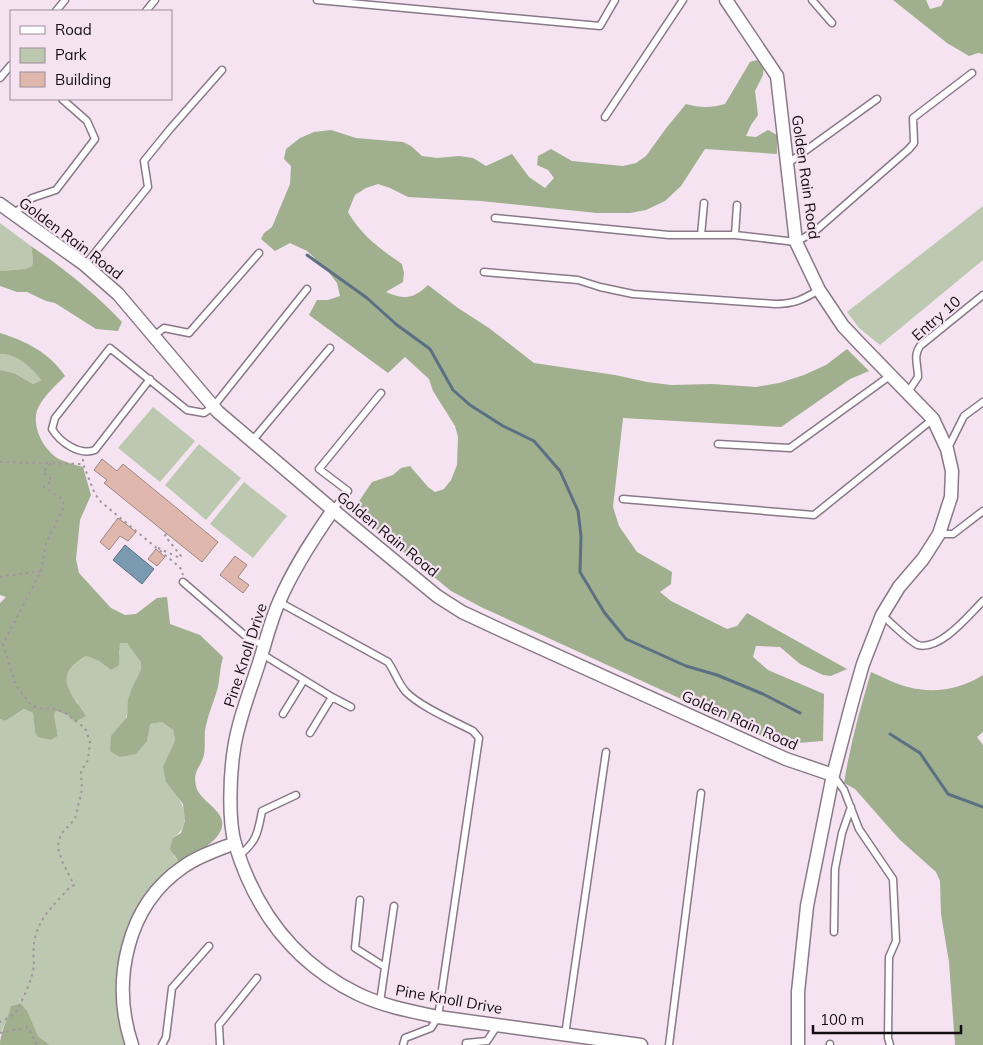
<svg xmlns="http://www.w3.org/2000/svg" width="983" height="1045" viewBox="0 0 983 1045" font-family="Mulish,sans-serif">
<rect width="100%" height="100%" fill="#f5e3f2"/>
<path fill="#bcc8af" d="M983 206V260L880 345 859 328 847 312Z
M0 223 31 246 33 259 32 266 25 269 0 271Z
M0 354C16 353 32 368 41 380L33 384 14 373 0 370Z
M153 407 195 441 160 482 118 448Z
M199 444 241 478 206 520 165 485Z
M244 482 287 516 253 558 210 524Z
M120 642H126C131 648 138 654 141 661 145 673 135 681 131 691 126 703 131 713 122 724L147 741 149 724 162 722 173 730 175 740 169 753 166 782C181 798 196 822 173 838L174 856 179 862C168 873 156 883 147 895 116 936 107 998 126 1045H50L38 1036 32 1024 11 1007 8 1018 0 1034V719L5 721 24 709 33 713 35 732 51 740 58 736 54 715 56 711 69 716 78 703C61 683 62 670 86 656L99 661 111 670 120 654Z"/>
<path fill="#a0af8e" d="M893 0H926L930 9 941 6 944 0H983V54L978 53 969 56 947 43Z
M757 60 764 65 763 75 755 91 758 115 751 125 746 136 756 137 768 130 777 135V154L705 149 681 186 665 201 646 210 630 213H597L481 201 408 197 390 188 378 184 366 188 355 195 348 212C360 234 381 250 402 264L404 273 403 282 386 292C405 300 413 299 428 285L458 308 489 328 534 363 615 375 647 382 671 385 712 384 756 387 779 383 804 375 826 365 847 349 869 371 850 379 781 427 623 418 613 507 619 526 637 552 672 572 671 584 660 592 671 601 727 629 737 626 747 613 847 669 831 676 823 675 800 664 780 647 756 646 753 657 768 670 824 694 823 741 797 743 775 742 481 607 451 591 353 510 372 482 393 475 401 468 410 466 428 487 435 492 444 489 451 480 457 465 458 437 455 426 433 391 429 379 405 357 388 373 309 315 317 300H328L340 296 337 283 327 270 307 251 290 243 275 251 261 239 264 233 272 227 290 184 291 166 284 159 286 149 300 138 314 132 331 130 356 138 403 142 411 146 422 156 437 158 459 156 473 158 486 166 512 154 529 177 545 188 554 178 548 170 537 165 538 156 551 149 572 161 623 166 636 163 646 156 667 127 686 104C700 108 711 108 725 104L750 62Z
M31 246C63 268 95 293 122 322L118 331 96 329 55 303 46 301 27 292H17L0 286V271L25 269 32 266 33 259Z
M0 333C26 341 50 353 65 376 56 385 45 395 39 406 29 424 44 452 61 460 68 463 76 465 83 467L91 495 80 520 76 559 79 573 111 608 125 615 136 614 157 598 167 597 170 624 200 635 223 657C220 667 220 677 218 687 214 702 207 716 205 731 204 740 206 749 203 758 199 769 193 771 196 786 199 802 229 811 221 830 214 846 192 854 179 862L170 849 173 838 181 833 185 821 183 804 166 782 163 767 175 740 173 730 162 722 150 724 147 741 136 754 120 757 110 751 111 736 127 717 128 700 131 690 141 670V662L127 643H120L119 665 111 670 99 661 86 656C51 676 71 692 86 716L75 722 69 716 56 711 54 715 58 736 51 740 38 737 35 732 33 713 24 709 5 721 0 719V603L6 597 0 595V370L14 373 33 384 41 380C32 368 16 353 0 354Z
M871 672C883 677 895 684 908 687 934 694 961 689 983 675V732L977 737 983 745V1045H955L949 962 941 914 940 881 936 872 899 839 855 789 844 783C850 745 860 709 871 672Z
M21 1004 27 1011 38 1036 50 1045H0C0 1032 8 1020 11 1006Z"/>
<path fill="#7a9ab1" stroke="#5b7082" d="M125 545 154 569 142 584 113 560Z"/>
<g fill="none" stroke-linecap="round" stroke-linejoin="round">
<path stroke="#5b7082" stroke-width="3" d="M307 255 367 298 397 325 430 349 453 390 470 405 503 426 534 441 560 471 578 511 581 536 580 572 604 612 626 639 686 666 717 675 763 694 800 713
M890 734 920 753 948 794 983 807"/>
</g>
<path fill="#e0b7ad" stroke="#9c8681" d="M102 459 117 471 123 464 218 542 202 562 104 483 107 480 94 470Z
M118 518 136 532 128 541 120 536 109 550 100 542Z
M156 549 165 557 157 566 148 559Z
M235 556 247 565 238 577 249 585 243 593 220 575Z"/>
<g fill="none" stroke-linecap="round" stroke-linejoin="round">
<defs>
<path id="lane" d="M317 0 600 26 615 0
M812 0 832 23
M56 11 65 0
M146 11 155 0
M0 78 11 65
M605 117 683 0
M787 164 877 99
M14 214 32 198 56 190 95 139 87 121 62 99
M495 218 669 235H735L796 242 814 232 909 149 914 143 913 118 972 73
M701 235 704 203
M735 235 737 205
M85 265 148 187 144 161 170 129 222 70
M484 272 578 280 600 287 633 294 775 304C794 304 802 300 819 290
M154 336 164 328 189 333 259 253
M150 379 95 450C79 456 60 442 52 429L55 418 59 413 110 348 187 410 204 413 213 407 307 289
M908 392 918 377C918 365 913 356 920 346L983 295
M252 441 330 348
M718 444 790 448 891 375
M948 448 964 416 983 402
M623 499 814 515 933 419
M333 510 348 491 319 469 381 393
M939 534H953L983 511
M183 582 249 639 264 645
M279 602 388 662C395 672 398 683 406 692 421 707 454 721 473 731L479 738 438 1017 431 1028 405 1038 403 1045
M882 615C889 621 911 643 918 645 940 651 968 616 983 601
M262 654 332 697 310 733
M332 697 351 707
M283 714 304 680
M833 775 844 790 859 829 893 879 896 941 889 957 888 1038 890 1045
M240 855C257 841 258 832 262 811L296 795
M360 900 355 948 385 967
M834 932 835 869 842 833 851 807
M380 1002 394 906
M565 1035 606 752
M830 1044V1045
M162 1045 166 1037 172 988 209 946
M220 1045 219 1025 257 978
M466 1045V1043L487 1041 497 1026
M669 1045 701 793"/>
<path id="street" d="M726 0 777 76 796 242 819 290 843 326 861 345 933 419 947 449 952 471 951 497 939 534 923 559 899 587 882 615 863 664 853 699 833 775 807 906 798 992V1045
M0 204 85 265 118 294 218 412 333 510 437 596 462 612 505 632 786 759 833 775
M333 510C312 540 293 569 279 602 270 622 265 645 258 666 249 694 238 721 234 749 230 774 228 820 235 844 255 910 294 963 358 994 383 1006 410 1011 438 1017L641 1045
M132 1045C111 982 126 906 183 867 198 856 217 850 235 843"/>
</defs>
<use href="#lane" stroke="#897987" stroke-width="9"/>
<use href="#street" stroke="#897987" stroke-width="15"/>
<path stroke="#a294a0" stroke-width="2" stroke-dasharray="2.5 4" stroke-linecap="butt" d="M83 459V464L95 494 101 502 176 564 181 569 183 575
M0 462 83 464
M158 548 180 558 181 556 165 536 166 534
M41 571 46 543 62 512 64 505 62 499 44 487 52 480 43 472 51 463
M0 577 41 571 3 644 16 686 32 706 44 709 52 708 64 712 85 728 90 742 88 760 81 771 82 790 75 819 62 833 59 840 58 848 62 861 74 885 70 887C57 902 42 914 36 934 33 944 33 954 34 964 34 976 22 1002 16 1011 12 1017 6 1019 0 1022
M0 1033 28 1027 37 1045"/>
<use href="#lane" stroke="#fff" stroke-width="6"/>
<use href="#street" stroke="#fff" stroke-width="12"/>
</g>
<g text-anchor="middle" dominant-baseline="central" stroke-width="4.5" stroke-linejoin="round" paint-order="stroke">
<g font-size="15" fill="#140e14" stroke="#f5e3f2">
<text transform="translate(806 177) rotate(82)">Golden Rain Road</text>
<text transform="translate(71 238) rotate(37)">Golden Rain Road</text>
<text transform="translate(936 318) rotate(-41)">Entry 10</text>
<text transform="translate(388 534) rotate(39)">Golden Rain Road</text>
<text transform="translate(245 655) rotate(-72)">Pine Knoll Drive</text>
<text transform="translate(740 720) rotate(24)">Golden Rain Road</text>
<text transform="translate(449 999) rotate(10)">Pine Knoll Drive</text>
</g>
</g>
<rect x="10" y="10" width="162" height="90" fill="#f5e3f2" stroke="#9b8e99"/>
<rect x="20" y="26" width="25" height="8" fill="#ffffff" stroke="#9b8e99"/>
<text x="55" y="35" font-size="15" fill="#140e14">Road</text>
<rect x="20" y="48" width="25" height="15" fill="#bcc8af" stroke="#9b8e99"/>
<text x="55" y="60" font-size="15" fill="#140e14">Park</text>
<rect x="20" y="72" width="25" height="15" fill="#e0b7ad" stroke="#9b8e99"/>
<text x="55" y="85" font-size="15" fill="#140e14">Building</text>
<path d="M813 1025v8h148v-8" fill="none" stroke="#140e14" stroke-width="2.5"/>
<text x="820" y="1025" font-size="15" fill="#140e14" stroke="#f5e3f2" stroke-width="4" paint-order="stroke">100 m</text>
</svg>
